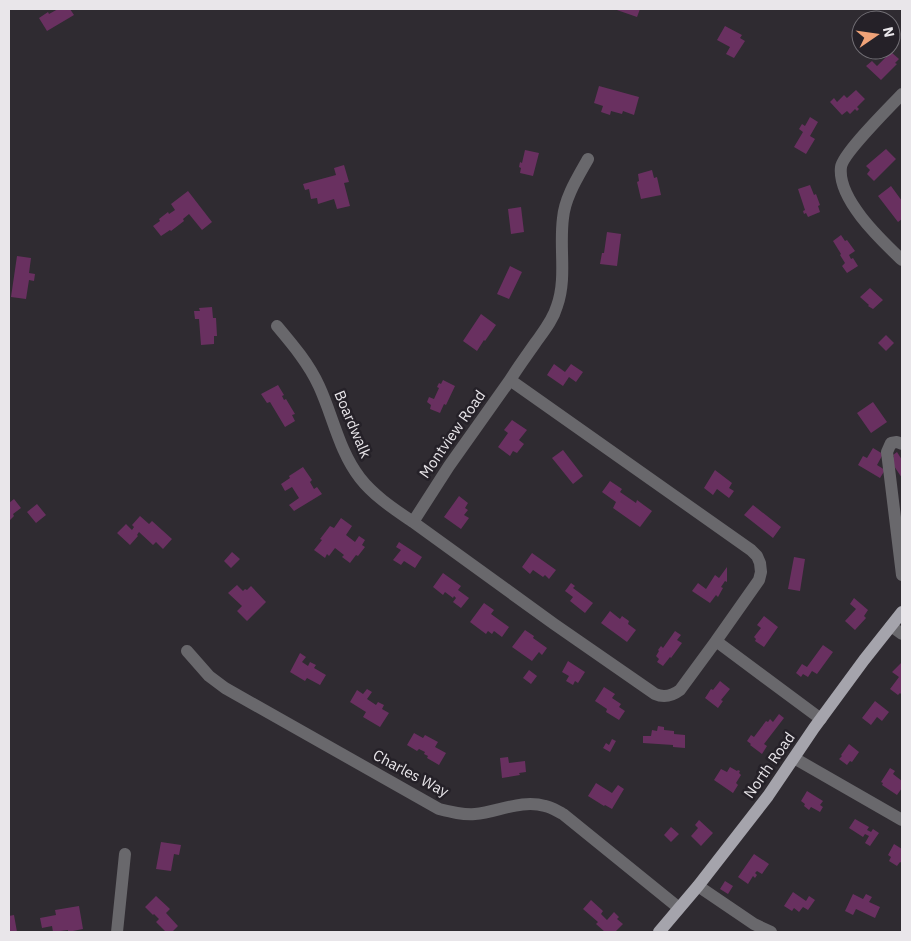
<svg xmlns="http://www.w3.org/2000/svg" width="911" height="941" viewBox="0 0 911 941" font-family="'IBM Plex Sans',sans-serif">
<rect width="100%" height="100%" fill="#2f2b31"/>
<path fill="#693060" d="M58 9H70L74 15 47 31 39 18 48 12 49 14Z
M614 9H640L637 17Z
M725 26 742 35 740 38 745 41 734 58 726 54 730 47 717 40Z
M891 52 899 59 895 63 897 64 881 80 866 66 872 61 877 66Z
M599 86 639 97 634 115 623 111 622 114 611 111 610 115 601 112 603 106 594 103Z
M856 90 865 99 857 107 859 109 857 111 855 109 850 114 847 111 842 115 830 102 834 98 837 102 844 95 847 98Z
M810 117 818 122 810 136 815 139 806 154 794 147 803 132 799 129 802 124 805 126Z
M886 149 896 159 874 181 867 174 870 170 866 166Z
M525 150 539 153 533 176 520 173 521 168 519 167 520 162 522 163Z
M344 165 349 182 344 183 350 206 337 209 334 199 318 204 317 198 311 199 309 189 305 190 303 184 336 175 334 168Z
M652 170 654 178 657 177 661 195 641 199 637 182 639 181 638 174Z
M810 185 814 195 816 194 820 205 818 206 820 212 808 217 806 213 804 214 803 211 805 210 798 189Z
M891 186 902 201V219L898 222 878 196Z
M188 191 212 222 202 230 189 214 183 219 184 221 171 231 170 230 161 236 153 226 160 221 159 219 168 212 169 214 175 210 171 204Z
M521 207 524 232 511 234 508 209Z
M607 232 621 234 617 266 600 264 602 253H604Z
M841 235 845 241 847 240 855 251 849 255 851 259 853 258 858 266 847 273 842 266 845 263 840 255 841 254 833 241Z
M17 256 31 258 29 273 35 274 34 281 29 280 26 299 11 297Z
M510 266 522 272 509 299 497 294Z
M870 288 883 300 873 309 868 306 869 305 860 297Z
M212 307 213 318H216L217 336H214V344L201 345 199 319H195L194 311H200L199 308Z
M481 314 496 325 485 341 484 340 477 351 463 341Z
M886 335 894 343 886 351 878 343Z
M554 364 565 372 571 364 583 372 576 382 569 377 563 386 547 375Z
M443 380 455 386 446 405 444 404 440 413 430 409 431 405 427 402 429 397 434 399 439 388 437 387 439 383 441 384Z
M278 385 284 395 282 396 284 400 286 399 295 414 292 415 295 421 285 427 270 402 267 403 261 394Z
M873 402 887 422 871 433 857 413Z
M512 420 527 430 519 440 524 444 517 453 513 451 510 456 498 447 508 433 504 430Z
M873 448 883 454 877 465 885 470 880 478 858 465 863 456 867 458Z
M563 450 583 476 573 484 552 458Z
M897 452 902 460V478L890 460 894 457 893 455Z
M303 467 312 480 310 482 314 489 317 487 322 494 294 511 289 505 299 498 292 487 285 491 281 484 290 478 289 476Z
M715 470 732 483 729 488 734 491 729 498 717 489 713 495 704 488Z
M610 481 622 489 620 492 636 503 637 500 652 511 640 527 613 508 616 502 602 492Z
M459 496 468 503 465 508 468 510 464 515 469 518 461 529 444 517Z
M14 499 21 508 13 514 14 516 9 521V503Z
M37 504 46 515 36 523 27 512Z
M753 505 781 527 773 538 744 515Z
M140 516 149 524 152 521 172 539 163 549 156 542 153 545 139 532 137 535 138 536 130 545 117 533 126 524 132 530 134 527 132 525Z
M341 518 352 526 346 535 355 542 359 536 365 540 362 545 365 547 358 556 356 555 350 563 342 557 344 555 335 548 329 556 327 554 325 558 314 550 322 540 320 539 330 526 334 528Z
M399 542 422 557 415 568 404 561 401 565 393 560 401 550 396 547Z
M232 552 240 559 231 568 224 561Z
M532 553 556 570 549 579 545 575 543 577 533 570 530 574 522 567Z
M794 557 805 559 800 591 788 589Z
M727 567V582L725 581 721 587 723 588 718 597 716 595 710 603 692 591 698 583 706 589 715 575 719 578Z
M443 573 461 586 458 590 469 598 461 608 453 602 456 598 454 596 453 598 445 592 443 595 433 587Z
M571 583 575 586 573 588 593 603 585 613 570 601 573 597 565 591Z
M237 585 243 591 245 589 247 590 251 586 266 602 247 621 237 611 242 606 228 593Z
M854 598 868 610 864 616 866 618 855 630 845 621 856 609 850 604Z
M484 603 494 610 491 614 509 627 502 637 494 631 492 634 488 631 486 634 470 622Z
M610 611 620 619 622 616 629 621 628 624 636 630 627 642 601 623Z
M764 616 778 627 764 647 755 641 756 639 754 637 761 628 757 625Z
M525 630 534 636 533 638 547 648 542 655 539 652 532 661 512 647Z
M675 631 681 635 677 640 682 643 671 658 670 657 663 666 657 662 659 659 656 656 659 651 658 650 661 646 663 648Z
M823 645 833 652 817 674 812 671 808 677 803 674 801 677 796 673 802 664 807 667Z
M300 653 306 657 302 662 308 666 310 662 316 665 314 668 326 675 320 685 307 678 305 681 290 672Z
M568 661 585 672 578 683 575 681 573 685 566 681 569 676 562 672Z
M902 662V692L901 694 900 693 898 695 890 689 899 677 892 672Z
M529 670 537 676 531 684 523 678Z
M720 681 730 689 721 700 723 701 718 708 705 698 711 689 713 690Z
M604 687 615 694 612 698 621 704 619 707 625 711 619 720 606 712 607 709 595 701Z
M367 689 372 692 367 699 376 705 378 702 384 705 382 709 389 713 380 727 363 717 366 712 350 702 357 690 363 694Z
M875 701 889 712 882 721 877 717 871 725 862 718Z
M779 714 784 718 764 744 767 746 762 754 750 745 751 744 747 741 751 735 754 737 766 721 768 722 770 719 773 722Z
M658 726 664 727V730L674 731V734L685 735V748L673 747V745L643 743V736H651L652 730 657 731Z
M414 733 423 738 425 735 438 742 435 747 446 753 439 765 427 758 428 756 424 754 425 752 419 749 417 751 407 745Z
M612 739 616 741 610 752 603 748 606 743 609 745Z
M849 744 859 752 852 762 850 761 847 765 839 759 842 756 841 755Z
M508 757 509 763 525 761 526 772 519 773 520 775 502 778 500 758Z
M730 767 737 771 738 770 740 771 739 773 741 775 736 783 738 785 733 793 714 780 721 769 727 772Z
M890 768 895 771 893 774 902 781V788L897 795 882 785 883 783 881 782Z
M596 783 612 793 618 785 624 789 612 809 605 805 604 806 588 796Z
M807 791 823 801 820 805 823 807 820 812 811 807 809 810 804 806 805 804 801 801Z
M855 819 869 827 867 830 871 832 873 829 879 833 870 846 865 843 869 836 865 834 863 837 849 828Z
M699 820 713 833 701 846 691 836 698 828 695 825Z
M671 827 679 834 671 842 664 835Z
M161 842 181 845 179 855 174 854 171 871 156 869Z
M894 844 902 849V863L900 862 897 866 889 861 891 857 888 855Z
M754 854 769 864 762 874 757 871 755 873 757 875 755 878 753 876 748 884 738 877Z
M725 881 733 886 728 894 720 889Z
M793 892 806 901 809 896 815 900 808 910 803 907 799 912 794 908 792 911 784 906Z
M853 894 863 899 866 894 872 897 869 902 880 907 875 918 856 909 853 915 845 911Z
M156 896 170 909 166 913 178 926 172 932H166L156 922 159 919 154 914 153 915 145 907Z
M591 900 603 911 601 914 607 920 614 912 619 917 617 919 623 924 615 932H605L596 924 598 922 583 909Z
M79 906 83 929 68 932V930L53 932 52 926 42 928 40 918 56 915 55 910Z
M14 915 17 932H9V916Z"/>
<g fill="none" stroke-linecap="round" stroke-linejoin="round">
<path stroke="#69686c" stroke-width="12" d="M902 94C890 107 843 153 841 167 837 199 881 240 902 260
M277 326C293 345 309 364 319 386 333 416 339 451 360 478 374 496 394 509 413 522
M510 380C518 367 527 355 536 342 544 331 553 320 557 306 567 278 559 248 563 218 565 197 578 177 588 159
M902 444 897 442 891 443 887 452 902 575
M891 626 902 634
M716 641 759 580 761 572 760 563 757 556 751 550 510 380 449 466 413 522 554 624 655 694C664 698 672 696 680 690L716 641 821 719
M187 651 209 676 225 688 439 809C451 812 463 815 475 814 498 812 522 799 545 806 551 807 557 811 563 814L679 908
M794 758 902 820
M698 886 754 924 771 932
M117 932 125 854"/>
<path stroke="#a5a4ac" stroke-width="12" d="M659 932 698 886 768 796 814 728 864 660 902 612"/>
</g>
<g text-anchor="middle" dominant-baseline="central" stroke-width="5" stroke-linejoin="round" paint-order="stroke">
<g font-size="15" fill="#e9e6ea" stroke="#252128">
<text transform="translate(353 424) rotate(67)">Boardwalk</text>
<text transform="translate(452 434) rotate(-55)">Montview Road</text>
<text transform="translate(769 765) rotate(-55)">North Road</text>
<text transform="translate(411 773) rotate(28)">Charles Way</text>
</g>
</g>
<rect width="911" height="941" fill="none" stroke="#e9e6ea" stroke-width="20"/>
<g transform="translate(876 35) rotate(77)"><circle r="24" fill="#252128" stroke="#737076"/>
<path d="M0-4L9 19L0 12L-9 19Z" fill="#f0a378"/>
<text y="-8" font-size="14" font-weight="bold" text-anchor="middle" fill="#e9e6ea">N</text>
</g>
</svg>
